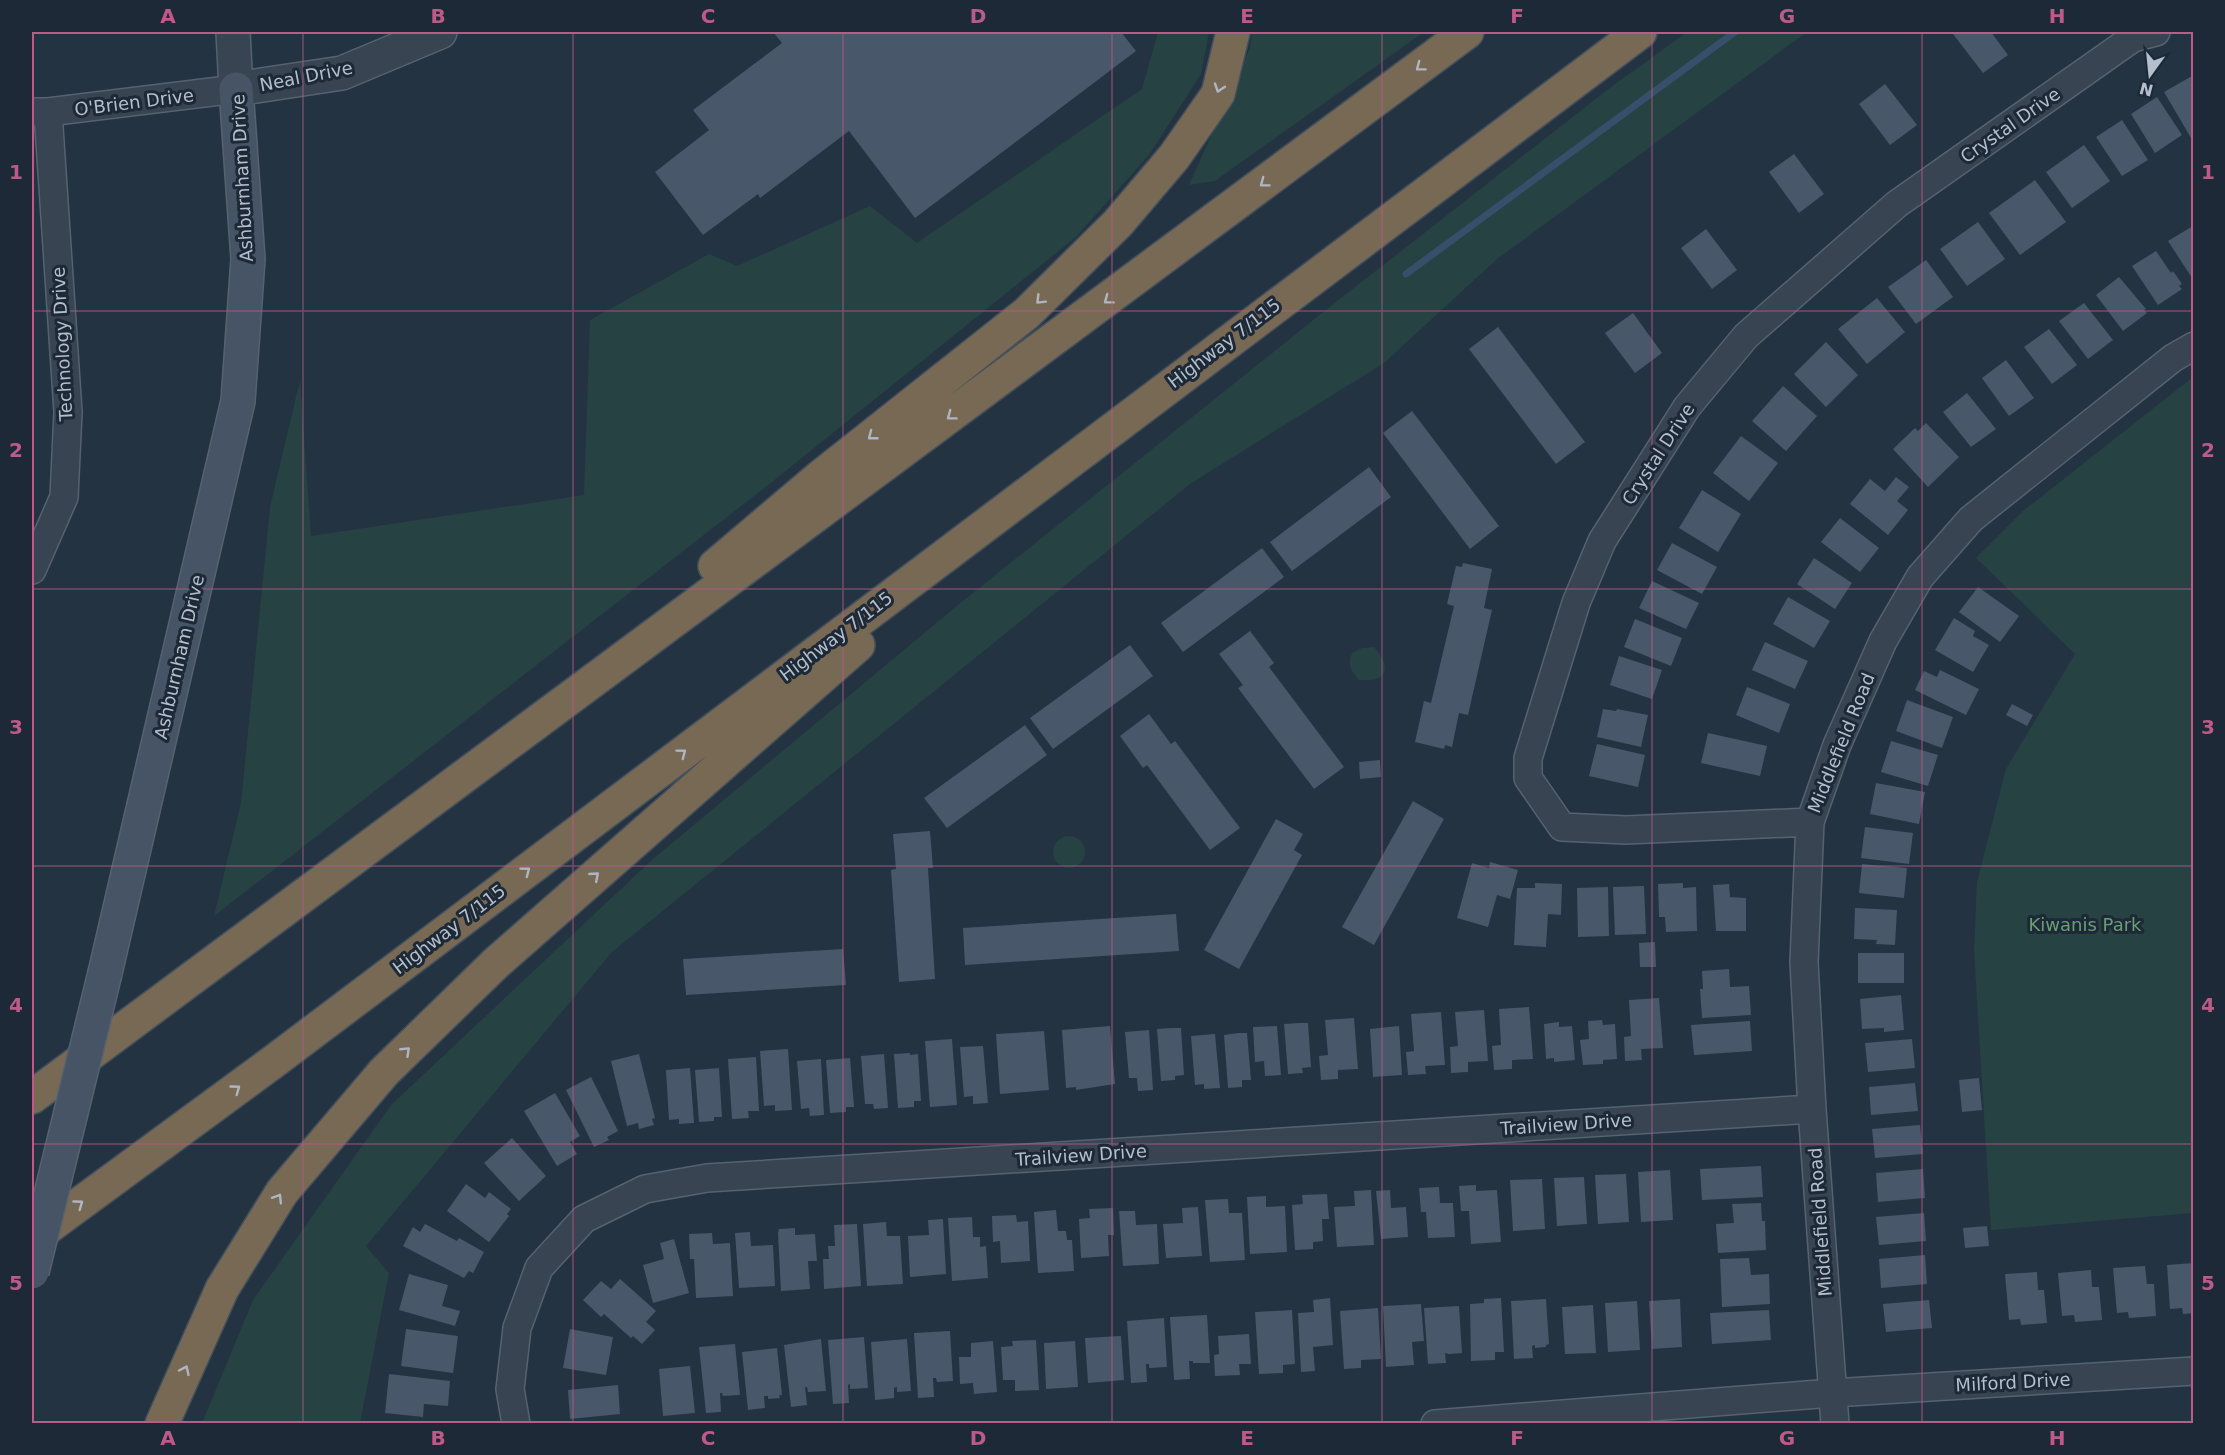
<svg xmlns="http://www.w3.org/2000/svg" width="2225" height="1455" viewBox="0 0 2225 1455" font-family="'DejaVu Sans',sans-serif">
<rect width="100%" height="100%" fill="#243342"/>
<path fill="#264243" d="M1158 32H1209L1201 74 1149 155 1076 237 772 482 214 916 241 803 270 507 300 380 311 536 584 495 590 320 709 254 737 266 870 206 917 243 1142 89Z
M1252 32H1424L1215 181 1189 185 1250 48Z
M1687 32H1807L1497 259 1384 363 1190 484 612 952 366 1246 389 1273 360 1423H202L253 1300 391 1105 654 858 958 605 1327 309 1607 90Z
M2193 377V1213L1991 1230 1974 951 1977 882 2006 769 2075 654 1976 558 2023 511Z
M1374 647C1392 667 1388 683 1359 680 1351 671 1347 665 1352 653L1362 648Z
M1053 852a16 16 0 1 1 32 0a16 16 0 1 1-32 0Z"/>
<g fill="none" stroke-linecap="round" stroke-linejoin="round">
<path stroke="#374f6a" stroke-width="7" d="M1406 274 1735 32"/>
</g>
<path fill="#485769" d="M773 32H1121L1136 51 915 218 849 131 760 198 758 194 703 235 655 172 709 130 693 110 782 43Z
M1956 32H1991L2008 55 1983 73 1953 34Z
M2192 76 2194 78V143L2164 92Z
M1885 84 1917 125 1890 145 1859 104Z
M2157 97 2182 135 2155 153 2131 114Z
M2122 120 2148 160 2122 176 2096 137Z
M2084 145 2110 181 2072 208 2046 172Z
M1794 154 1824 194 1799 213 1769 172Z
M2035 180 2066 222 2020 255 1989 213Z
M1978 222 2005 259 1967 286 1940 249Z
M2193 226 2194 227V281L2168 241Z
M1706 229 1737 270 1712 289 1681 248Z
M2156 251 2171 273 2173 271 2182 284 2179 286 2182 289 2158 305 2132 266Z
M1926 260 1953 297 1916 324 1888 287Z
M2119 277 2146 309 2144 310 2147 313 2123 331 2096 295Z
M1877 298 1905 332 1867 364 1838 329Z
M2084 303 2113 340 2088 359 2059 321Z
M1633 313 1662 353 1635 373 1605 333Z
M1498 327 1585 442 1556 464 1469 349Z
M2049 329 2077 365 2052 384 2024 347Z
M1826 342 1858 375 1826 407 1794 374Z
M2006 360 2034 398 2009 416 1982 378Z
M1783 386 1817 416 1786 451 1752 421Z
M1967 393 1996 429 1971 447 1943 412Z
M1412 411 1499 526 1470 549 1383 433Z
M1926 423 1959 457 1928 487 1893 449 1915 428 1918 431Z
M1741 436 1778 463 1749 501 1713 473Z
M1369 467 1391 497 1292 571 1270 542Z
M1896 477 1909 487 1897 501 1908 510 1888 535 1850 504 1870 479 1885 491Z
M1702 490 1741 514 1718 552 1679 528Z
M1840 518 1879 548 1860 572 1821 542Z
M1672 543 1717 567 1702 594 1657 570Z
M1262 548 1284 577 1183 652 1161 623Z
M1814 558 1852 583 1835 609 1797 584Z
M1463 563 1492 569 1484 608 1492 610 1468 715 1459 713 1452 747 1445 745 1444 749 1415 742 1424 701 1431 703 1454 606 1447 604 1456 566 1462 567Z
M1652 581 1699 603 1686 629 1639 608Z
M1978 587 2019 616 2000 642 1959 612Z
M1788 597 1830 621 1814 648 1773 624Z
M1954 618 1975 631 1973 636 1989 645 1973 672 1935 650Z
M1635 619 1682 638 1671 666 1624 647Z
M1250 631 1274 663 1269 667 1344 767 1314 789 1238 688 1243 685 1219 654Z
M1765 642 1808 661 1795 689 1752 670Z
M1130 645 1153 676 1053 749 1030 718Z
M1619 656 1662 670 1652 699 1610 685Z
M1940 670 1979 689 1966 715 1915 690 1924 671 1937 677Z
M1747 687 1790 704 1779 733 1736 715Z
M1907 700 1953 717 1942 748 1896 731Z
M2012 704 2033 715 2027 726 2006 715Z
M1603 709 1616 711 1617 709 1648 715 1641 747 1597 737Z
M1149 714 1171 744 1175 741 1240 828 1210 850 1147 765 1143 768 1120 736Z
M1025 725 1047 755 947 828 924 798Z
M1708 733 1767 746 1760 776 1701 763Z
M1891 741 1938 755 1928 786 1881 772Z
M1597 744 1645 755 1638 787 1589 776Z
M1380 760 1381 777 1360 779 1359 762Z
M1876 783 1925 792 1919 824 1870 814Z
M1413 801 1444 819 1374 945 1342 927Z
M1276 819 1303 834 1294 850 1302 855 1239 969 1204 950Z
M1865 827 1913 833 1909 864 1861 858Z
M930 831 933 868H928L935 979 899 982 891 870 896 869 893 834Z
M1490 862 1518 870 1510 899 1497 895 1488 927 1457 918 1472 863 1489 868Z
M1862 864 1907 868 1904 898 1859 893Z
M1535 883 1562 884 1561 915 1548 914 1546 947 1514 945 1517 888H1535Z
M1683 883V888L1696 887 1697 931 1666 932 1665 917H1659L1658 884Z
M1729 884 1730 897 1746 898V931H1716L1713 885Z
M1644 886 1646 934 1615 935 1613 887Z
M1608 887 1609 936 1578 937 1577 888Z
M1855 908 1897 910 1895 945 1876 944 1877 940 1854 939Z
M1176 914 1179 951 965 965 963 928Z
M1655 942 1656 967H1640L1639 943Z
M843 949 846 985 686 995 683 959Z
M1858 953H1904V983H1858Z
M1729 969 1730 987 1749 986 1751 1015 1702 1018 1700 989H1703L1702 971Z
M1901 995 1904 1030 1884 1032V1028L1862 1029 1860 999Z
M1659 998 1663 1048 1641 1049 1642 1060 1625 1061 1624 1037 1631 1036 1629 1000Z
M1529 1007 1533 1059 1512 1060V1069L1494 1070 1492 1046 1501 1045 1499 1009Z
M1484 1010 1488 1061 1468 1062V1072L1451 1073 1450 1047 1458 1046 1455 1012Z
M1441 1012 1445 1065 1425 1066 1426 1074 1408 1075 1406 1052 1414 1051 1411 1014Z
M1354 1018 1358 1069 1338 1070V1079L1321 1080 1319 1056 1328 1055 1325 1020Z
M1602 1020 1603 1025 1615 1024 1617 1059 1603 1060V1064L1583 1065 1580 1040 1589 1039 1588 1021Z
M1750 1021 1752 1051 1694 1055 1691 1025Z
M1559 1022V1027L1572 1026 1575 1060 1554 1062V1058L1546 1059 1544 1024Z
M1299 1023H1308L1311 1067 1302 1068 1303 1073 1288 1074 1284 1024Z
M1110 1026 1115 1084 1076 1090V1087L1066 1088 1062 1030Z
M1277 1026 1281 1075 1265 1076 1264 1061 1255 1062 1253 1027Z
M1399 1026 1402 1075 1373 1077 1370 1029Z
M1171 1028H1181L1184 1075 1175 1076V1080L1161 1081 1157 1029Z
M1149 1030 1153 1090 1138 1091 1137 1078H1129L1125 1032Z
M1044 1031 1049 1090 1000 1094 996 1034Z
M1238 1033H1247L1251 1080H1242V1087L1228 1088 1224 1035Z
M1215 1034 1220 1088 1204 1089V1084L1195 1085 1191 1036Z
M952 1039 957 1105 930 1107 925 1041Z
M1912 1039 1915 1068 1868 1072 1865 1043Z
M983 1046 988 1103 973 1104V1096L964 1097 960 1047Z
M788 1049 792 1110 775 1111V1105L764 1106 760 1051Z
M910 1053V1055L918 1054 921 1101H914V1107L898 1108 894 1054Z
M639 1054 655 1118 652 1119 654 1125 639 1129 638 1123 627 1126 611 1061Z
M884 1054 888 1108 874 1109 873 1104H865L861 1056Z
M756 1057 759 1111H748L749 1118 732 1119 728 1059Z
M850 1058 854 1107H846V1112L830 1113 826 1060Z
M821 1059 824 1115 810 1116 809 1108 801 1109 797 1061Z
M690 1068 694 1123 679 1124V1119L669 1120 666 1070Z
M719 1068 722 1117H714V1121L699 1122 695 1070Z
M591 1077 618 1131 607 1137 609 1140 594 1147 566 1090Z
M1979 1078 1982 1110 1962 1112 1959 1080Z
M1915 1083 1918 1111 1871 1115 1869 1087Z
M555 1093 580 1136 570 1142 577 1154 557 1166 524 1111Z
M1920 1125 1923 1154 1875 1158 1872 1129Z
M512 1138 546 1176 519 1201 484 1163Z
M1761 1166 1763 1197 1702 1200 1700 1169Z
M1923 1169 1925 1198 1878 1202 1876 1173Z
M1670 1170 1673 1220 1641 1222 1638 1172Z
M1626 1174 1629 1222 1598 1224 1595 1175Z
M1584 1177 1587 1224 1557 1226 1554 1178Z
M1542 1179 1545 1229 1513 1231 1510 1180Z
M466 1184 485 1198 489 1192 511 1209 507 1214 509 1216 489 1242 447 1211Z
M1476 1185V1191L1497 1190 1501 1242 1471 1244 1469 1211H1461L1459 1186Z
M1439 1187 1440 1203H1453L1455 1237 1428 1238 1426 1212H1421L1419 1188Z
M1371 1190 1374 1245 1337 1247 1334 1207 1355 1206 1354 1191Z
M1390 1190 1391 1208 1406 1207 1408 1237 1381 1239 1376 1191Z
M1327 1194 1329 1219H1322L1323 1241 1313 1242V1249L1295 1250 1292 1205 1303 1204 1302 1195Z
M1266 1196V1207L1285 1206 1287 1252 1250 1254 1247 1197Z
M1228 1199 1229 1213H1242L1245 1260 1210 1262 1205 1200Z
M1761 1203 1762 1221H1765L1766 1250 1718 1253 1716 1224 1734 1223 1732 1204Z
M1198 1207 1202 1256 1166 1258 1163 1224 1183 1223 1182 1208Z
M1113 1208 1114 1235H1108L1109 1256 1081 1258 1079 1219 1090 1218 1089 1209Z
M1056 1210 1058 1231H1066L1067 1240H1072L1074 1271 1038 1273 1034 1212Z
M1119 1211H1135L1136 1225 1157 1224 1159 1264 1123 1266Z
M1924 1213 1926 1241 1879 1245 1876 1217Z
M1016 1215 1017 1222 1028 1221 1030 1261 1001 1263 1000 1241 993 1242 992 1216Z
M972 1217 973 1237H980V1247L986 1246 988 1278 952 1281 948 1218Z
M943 1219 946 1274 910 1277 908 1236 929 1235 928 1220Z
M886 1222 887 1236H900L903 1284 867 1286 863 1224Z
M425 1224 457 1241 459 1238 484 1252 473 1273 469 1271 464 1278 403 1246 413 1227 420 1232Z
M857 1224 861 1286 824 1289 823 1259H829L828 1246H835L834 1225Z
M1987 1226 1989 1246 1965 1248 1963 1228Z
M795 1228V1235L815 1234 817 1261H808L810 1289 781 1291 778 1233 779 1229Z
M750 1232 751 1246 773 1245 775 1286 739 1288 735 1233Z
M712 1233 713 1244 730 1243 733 1296 696 1298 694 1259H690L689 1234Z
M674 1239 689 1293 653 1303 643 1265 664 1259 660 1243Z
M1925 1255 1927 1284 1881 1288 1879 1259Z
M1749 1258 1751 1275 1769 1274 1770 1304 1722 1307 1720 1259Z
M2194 1263V1313L2183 1314 2182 1308 2170 1309 2167 1265Z
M2145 1266 2147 1284H2154L2156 1316 2129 1318 2128 1312 2117 1313 2113 1268Z
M2091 1270 2092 1287H2099L2102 1320 2075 1322 2074 1315 2062 1316 2058 1273Z
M2037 1272 2038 1290H2044L2047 1323 2021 1325 2020 1319 2009 1320 2005 1274Z
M409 1274 448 1285 442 1306 460 1311 455 1326 399 1310Z
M620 1279 656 1311 646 1322 655 1330 642 1344 633 1336 631 1338 604 1314 601 1317 583 1300 601 1281 611 1289Z
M1330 1298 1333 1345 1313 1347 1315 1371 1301 1372 1298 1313 1314 1312 1313 1300Z
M1501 1298 1504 1352H1495V1360L1471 1361 1470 1304 1484 1303V1299Z
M1546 1299 1549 1344 1546 1345V1347L1535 1348V1345L1532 1346 1533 1358 1514 1359 1511 1301Z
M1680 1299 1682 1347 1652 1349 1649 1301Z
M1929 1300 1932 1328 1886 1332 1883 1304Z
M1637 1301 1640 1350 1608 1352 1605 1303Z
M1421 1304 1424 1341 1412 1342 1414 1365 1386 1367 1383 1306Z
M1593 1305 1596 1353 1565 1354 1562 1307Z
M1459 1306 1462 1353 1449 1354 1445 1353 1446 1363 1428 1364 1424 1308Z
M1378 1308 1381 1359 1361 1360V1368L1344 1369 1340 1311Z
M1292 1310 1295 1364 1283 1365V1373L1259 1374 1255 1312Z
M1769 1310 1771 1340 1712 1344 1710 1313Z
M1207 1315 1210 1363H1193V1361H1189L1190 1379 1174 1380 1170 1317Z
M1164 1318 1167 1367 1149 1368V1364H1146L1147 1382 1131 1383 1127 1321Z
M406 1329 458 1336 453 1373 401 1366Z
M570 1329 613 1337 606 1375 563 1368Z
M950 1331 953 1381 937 1382 936 1378H933L934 1397 918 1398 914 1333Z
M1249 1334 1251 1364H1239L1240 1375 1215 1376 1214 1355 1219 1354 1218 1336Z
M1121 1336 1124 1380 1088 1383 1085 1338Z
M864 1337 868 1388 850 1389V1384L848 1385 849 1403 833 1404 828 1340Z
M821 1339 826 1391 808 1392 807 1387H805L807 1405 791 1407 784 1345Z
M907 1339 911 1391 897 1392V1387L894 1388V1398L875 1400 871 1342Z
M1036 1340 1039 1390 1015 1391V1380H1003L1001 1347 1013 1346 1012 1341Z
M993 1341 997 1392 974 1394 973 1383 960 1384 959 1357H971V1343Z
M1075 1341 1078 1387 1046 1389 1044 1343Z
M735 1344 740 1395 723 1396 722 1393H720L721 1412 706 1413 699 1347Z
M777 1348 782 1395H779L780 1398 768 1399V1396H764L765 1408 748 1410 742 1352Z
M690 1366 695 1413 663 1416 659 1369Z
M389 1374 450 1381 448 1406 424 1404 423 1417 385 1413Z
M618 1385 620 1414 570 1419 568 1390Z"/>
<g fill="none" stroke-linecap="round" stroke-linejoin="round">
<defs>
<path id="minor" d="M32 112H48L236 89
M32 570 64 497 68 412 48 112
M1810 822 1626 830 1562 827 1528 778V758L1576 603 1602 541 1687 407 1746 336 1897 204 2133 38 2156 32
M516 1424 510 1389 517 1328 539 1268 584 1219 645 1189 707 1178 1812 1109
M1435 1424 1832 1393 2194 1371
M1835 1424 1812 1109 1804 962 1810 822 1837 745 1883 641 1920 577 1971 519 2173 358 2194 346"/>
<path id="tertiary" d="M233 32 236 89 342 73 440 32"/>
<path id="secondary" d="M105 973 238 401 248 259 236 89"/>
<path id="motorway" d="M715 566 820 477 1027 313 1118 223 1174 157 1218 94 1233 32
M32 1097 1467 32
M32 1239 273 1062 1640 32
M162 1424 222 1289 282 1192 384 1072 496 963 858 645"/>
</defs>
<use href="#minor" stroke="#56626f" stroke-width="30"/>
<use href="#tertiary" stroke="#56626f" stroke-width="36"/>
<use href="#secondary" stroke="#56626f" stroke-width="36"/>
<use href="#motorway" stroke="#434f5c" stroke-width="36"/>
<use href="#minor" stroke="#394452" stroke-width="27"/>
<use href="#tertiary" stroke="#394452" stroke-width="33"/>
<use href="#secondary" stroke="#465465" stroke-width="33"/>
<use href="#motorway" stroke="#786955" stroke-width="33"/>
<defs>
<path id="secondary-bridge" d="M32 1272 105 973"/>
</defs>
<use href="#secondary-bridge" stroke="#56626f" stroke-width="36" stroke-linecap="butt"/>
<use href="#secondary-bridge" stroke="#465465" stroke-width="33"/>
</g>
<defs><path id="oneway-chevron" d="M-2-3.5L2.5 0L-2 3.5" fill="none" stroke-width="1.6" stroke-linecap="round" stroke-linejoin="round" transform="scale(1.5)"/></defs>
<g stroke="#afb6c0">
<use href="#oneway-chevron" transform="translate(1420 67) rotate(143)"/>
<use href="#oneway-chevron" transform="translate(1219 88) rotate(108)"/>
<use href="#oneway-chevron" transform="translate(1264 183) rotate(143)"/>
<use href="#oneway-chevron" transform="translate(1040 300) rotate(135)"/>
<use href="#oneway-chevron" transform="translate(1108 300) rotate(143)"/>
<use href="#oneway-chevron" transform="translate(951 416) rotate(143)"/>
<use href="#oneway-chevron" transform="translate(872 436) rotate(142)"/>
<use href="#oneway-chevron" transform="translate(682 753) rotate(-37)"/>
<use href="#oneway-chevron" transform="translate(526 871) rotate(-37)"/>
<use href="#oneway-chevron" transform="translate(595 876) rotate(-41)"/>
<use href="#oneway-chevron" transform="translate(406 1051) rotate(-44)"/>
<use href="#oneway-chevron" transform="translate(236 1089) rotate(-36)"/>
<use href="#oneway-chevron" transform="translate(278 1198) rotate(-58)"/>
<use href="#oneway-chevron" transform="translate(79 1204) rotate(-36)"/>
<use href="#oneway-chevron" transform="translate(185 1370) rotate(-65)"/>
</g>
<path fill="none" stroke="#bd5b88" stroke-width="1.5" stroke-opacity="0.55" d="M303 32V1424M573 32V1424M843 32V1424M1112 32V1424M1382 32V1424M1652 32V1424M1922 32V1424M32 311H2194M32 589H2194M32 866H2194M32 1144H2194"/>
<g text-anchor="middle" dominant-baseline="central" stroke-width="6" stroke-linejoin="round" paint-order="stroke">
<g font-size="18" fill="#b5bfcc" stroke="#1d2937">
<text transform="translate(306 76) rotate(-11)">Neal Drive</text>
<text transform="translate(134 102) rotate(-7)">O'Brien Drive</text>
<text transform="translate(2010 125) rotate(-35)">Crystal Drive</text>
<text transform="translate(242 178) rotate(-93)">Ashburnham Drive</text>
<text transform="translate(1224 343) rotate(-37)">Highway 7/115</text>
<text transform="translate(62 344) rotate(-93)">Technology Drive</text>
<text transform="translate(1658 454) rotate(-57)">Crystal Drive</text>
<text transform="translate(836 636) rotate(-37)">Highway 7/115</text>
<text transform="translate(179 657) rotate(-77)">Ashburnham Drive</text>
<text transform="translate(1841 743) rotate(-68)">Middlefield Road</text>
<text transform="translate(449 929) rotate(-37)">Highway 7/115</text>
<text transform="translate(1566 1124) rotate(-4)">Trailview Drive</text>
<text transform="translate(1081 1155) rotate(-4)">Trailview Drive</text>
<text transform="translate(1820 1222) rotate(-94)">Middlefield Road</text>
<text transform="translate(2013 1382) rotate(-3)">Milford Drive</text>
</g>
<g font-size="18" fill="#6b9e74" stroke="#1d2937">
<text x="2085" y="924">Kiwanis Park</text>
</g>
</g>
<rect width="2225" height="1455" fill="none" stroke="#1d2937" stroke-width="66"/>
<g transform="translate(2150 75) rotate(195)" stroke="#1d2937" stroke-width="4.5" paint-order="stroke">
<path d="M0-4.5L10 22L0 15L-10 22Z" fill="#b5bfcc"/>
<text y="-9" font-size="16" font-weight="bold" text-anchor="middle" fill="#b5bfcc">N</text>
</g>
<rect x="33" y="33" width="2159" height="1389" fill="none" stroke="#bd5b88" stroke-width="2"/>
<g font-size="20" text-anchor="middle" font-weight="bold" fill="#bd5b88">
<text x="168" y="23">A</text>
<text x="438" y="23">B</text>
<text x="708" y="23">C</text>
<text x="978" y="23">D</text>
<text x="1247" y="23">E</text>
<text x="1517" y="23">F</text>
<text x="1787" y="23">G</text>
<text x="2057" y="23">H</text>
<text x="16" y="179">1</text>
<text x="2208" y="179">1</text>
<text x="16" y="457">2</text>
<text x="2208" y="457">2</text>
<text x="16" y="734">3</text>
<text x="2208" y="734">3</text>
<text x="16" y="1012">4</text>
<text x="2208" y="1012">4</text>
<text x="16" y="1290">5</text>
<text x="2208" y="1290">5</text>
<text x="168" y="1445">A</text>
<text x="438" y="1445">B</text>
<text x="708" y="1445">C</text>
<text x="978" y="1445">D</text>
<text x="1247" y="1445">E</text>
<text x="1517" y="1445">F</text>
<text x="1787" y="1445">G</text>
<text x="2057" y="1445">H</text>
</g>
</svg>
